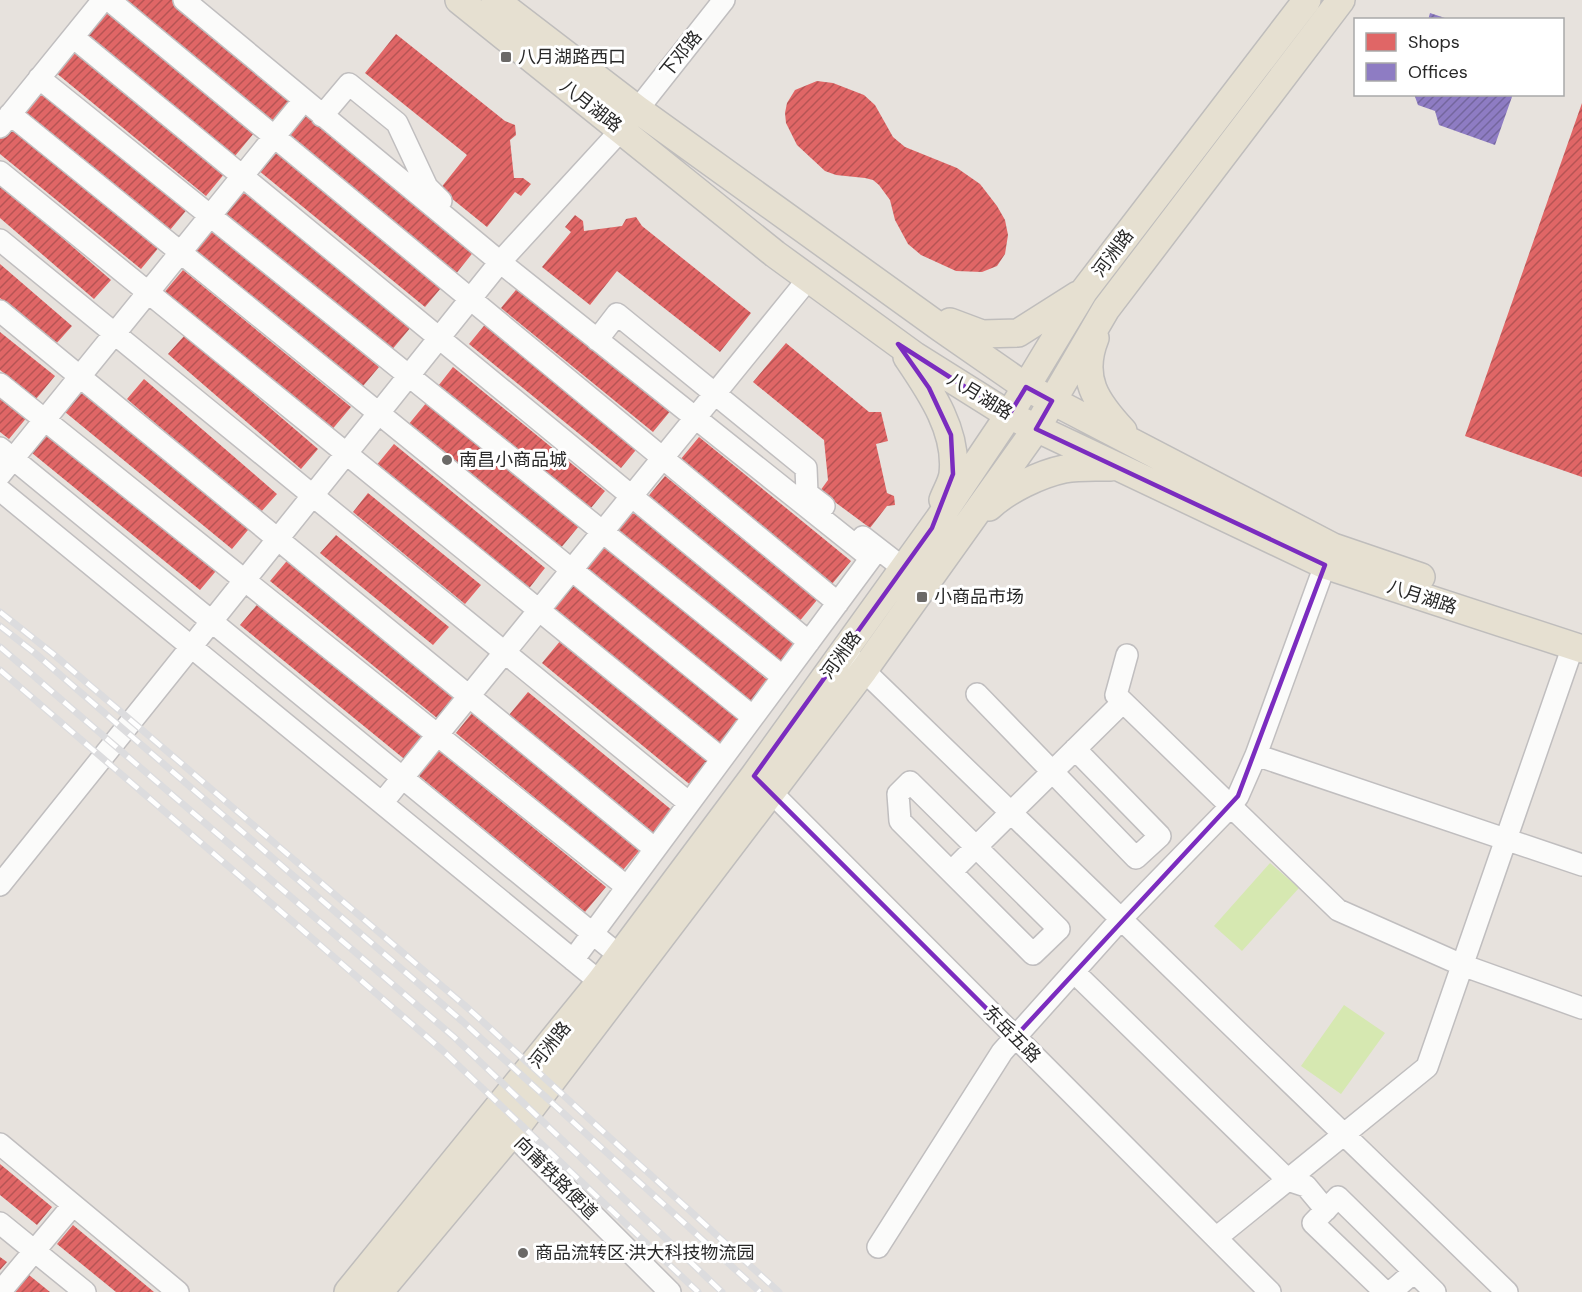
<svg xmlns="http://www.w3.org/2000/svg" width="1582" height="1292" viewBox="0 0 1582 1292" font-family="'DM Sans','Noto Sans SC',sans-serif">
<defs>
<pattern id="shops-hatch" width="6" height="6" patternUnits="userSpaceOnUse" patternTransform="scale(1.5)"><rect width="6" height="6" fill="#e06666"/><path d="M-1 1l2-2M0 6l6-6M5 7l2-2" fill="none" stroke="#b65454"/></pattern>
<pattern id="offices-hatch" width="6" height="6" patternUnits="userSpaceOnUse" patternTransform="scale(1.5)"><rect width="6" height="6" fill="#8e7cc3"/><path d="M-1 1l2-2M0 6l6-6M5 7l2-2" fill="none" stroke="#74669e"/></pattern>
</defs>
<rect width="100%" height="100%" fill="#e7e2dd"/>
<path fill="#d6e8b1" d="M1270 863 1299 888 1242 951 1214 926Z
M1344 1005 1385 1033 1341 1094 1301 1066Z"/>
<path fill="url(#shops-hatch)" d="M124 0H176L296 98 275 124Z
M102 9 254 133 235 156 83 32Z
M396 34 505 121 515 125 516 135 510 140 514 178H523L531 184 521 196 515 192 487 227 440 189 467 155 365 73Z
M74 49 225 173 206 196 55 72Z
M817 81 833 83 864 95 875 105 893 137 905 147 957 168 980 184 997 206 1005 220 1008 235 1005 254 997 266 982 272 956 271 921 255 908 244 895 220 890 200 879 185 873 180 865 178 836 175 825 171 797 145 786 123 785 113 787 103 795 90Z
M37 83 189 207 170 230 18 106Z
M1582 103V477L1465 436Z
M308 113 475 250 455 275 287 138Z
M8 123 160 246 141 269 0 154V133Z
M278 145 446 282 425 307 258 170Z
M0 184 111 280 94 299 0 218Z
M244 190 411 327 390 352 223 215Z
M575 215 583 221 584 231 622 226 626 219 636 217 642 226 751 313 720 352 617 271 590 305 542 267 571 232 565 227Z
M212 230 379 367 358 392 191 255Z
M0 264 72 326 55 345 0 298Z
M183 270 351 407 330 432 162 295Z
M520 285 672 409 653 432 501 308Z
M488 321 640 445 621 468 469 344Z
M0 332 55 376 36 399 0 370Z
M185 335 318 449 301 469 168 354Z
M786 343 869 412H881L888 441 876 444 887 493 894 496 895 505 887 506 870 528 820 491 828 480 824 440 753 382Z
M453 367 605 491 586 514 435 390Z
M144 379 277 494 260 513 127 399Z
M86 387 253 524 232 549 65 412Z
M0 393 28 416 9 439 0 432Z
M427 402 579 526 560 549 408 425Z
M53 428 221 565 200 590 32 453Z
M699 437 851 561 832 584 680 460Z
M394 444 545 568 527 591 375 467Z
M665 476 817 600 798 623 646 499Z
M368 493 481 585 465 604 353 512Z
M632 509 799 646 779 671 611 534Z
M336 535 449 627 433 645 320 553Z
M603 545 770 682 749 708 582 570Z
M291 556 458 693 437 718 270 581Z
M572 584 740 721 719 747 551 610Z
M261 600 429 737 408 762 240 625Z
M561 640 712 764 693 787 542 663Z
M528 692 679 816 661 839 509 715Z
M476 708 644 845 623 870 456 733Z
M438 750 606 887 585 912 418 775Z
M0 1164 52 1207 37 1225 0 1195Z
M73 1225 154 1292H116L57 1244Z
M0 1257 7 1262 0 1270Z
M29 1275 50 1292H15Z"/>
<path fill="url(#offices-hatch)" d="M1430 13 1448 19V20H1428Z
M1414 94H1513L1495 145 1439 125 1435 111 1418 105Z"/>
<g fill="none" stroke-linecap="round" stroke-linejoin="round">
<defs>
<path id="minor" d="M109 0 838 603
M184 0 500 262 871 558 573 960
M73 37 809 642
M39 78 783 677
M10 114 753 717
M322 116 349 84 397 123 427 187 441 201
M0 127 103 0
M0 172 722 759
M0 240 689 803
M0 311 655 849
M597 340 617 314 806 468 807 493 824 506
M0 384 627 887
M0 448 620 956
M0 475 304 100
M0 490 600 982
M863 537 903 568
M1127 655 1116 695 1338 910 1462 965 1582 1008
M853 660 1507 1292
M977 694 1136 858 1160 836 1075 749
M1256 755 1582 865
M761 782 1270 1292
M382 803 809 278
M951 872 976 847 1059 929 1033 954 900 821 898 794 910 782 976 847 1123 702
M0 885 500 262 622 129 724 0
M1074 972 1288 1180 1306 1186 1326 1210
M502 1124 670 1292
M0 1144 178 1292
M0 1223 85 1292
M1216 1238 1427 1067 1573 646
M878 1247 1002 1052 1121 919 1231 806 1238 796 1256 755 1325 565
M0 1292 73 1205
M1385 1292 1313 1223 1338 1197 1435 1292
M1391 1292 1414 1272"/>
<path id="major" d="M459 0 775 254 915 356 1009 415 1325 565 1582 649
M495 0 637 109 941 328 1026 387 1333 547 1421 577
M950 322 982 334 1018 333 1078 295
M1095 338C1079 378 1096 402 1123 431
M907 357C930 391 958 431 953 474 952 482 946 492 943 500
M989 507C1007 490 1040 474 1064 469 1079 466 1096 467 1111 467
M348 1292 600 982 754 776 939 519 1009 415 1084 291 1307 0
M379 1292 512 1133 864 670 1036 429 1106 309 1341 0"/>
</defs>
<use href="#minor" stroke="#c0bebf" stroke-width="24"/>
<use href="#major" stroke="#bfbdbc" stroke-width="30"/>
<use href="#minor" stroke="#fbfbfa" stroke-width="21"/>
<use href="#major" stroke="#e6e0d1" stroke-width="27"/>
<defs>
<path id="rail" d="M0 612 52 653 470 1010 779 1292
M0 626 36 654 462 1021 760 1292
M0 647 454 1037 722 1292
M0 670 442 1050 698 1292"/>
</defs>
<use href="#rail" stroke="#dcdcde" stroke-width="7"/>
<use href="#rail" stroke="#fff" stroke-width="4.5" stroke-dasharray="14" stroke-linecap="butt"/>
</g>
<path fill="none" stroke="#7b2cbf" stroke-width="4.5" stroke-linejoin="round" d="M898 344 1009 415 1026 387 1052 401 1036 429 1325 565 1238 796 1015 1037 754 776 932 528 953 474 951 435 929 388Z"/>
<g fill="#6b6967" stroke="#fff" stroke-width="2">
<rect x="500" y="51" width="12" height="12" rx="3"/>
<circle cx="447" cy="460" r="6"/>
<rect x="916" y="591" width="12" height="12" rx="3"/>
<circle cx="523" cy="1253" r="6"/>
</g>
<g text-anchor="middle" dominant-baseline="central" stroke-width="6" stroke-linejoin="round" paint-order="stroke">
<g font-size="18" fill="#282828" stroke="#fff">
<text transform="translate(681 54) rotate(-51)">下邓路</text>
<text transform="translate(591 106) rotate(38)">八月湖路</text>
<text transform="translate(1113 253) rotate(-53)">河洲路</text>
<text transform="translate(980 396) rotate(31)">八月湖路</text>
<text transform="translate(1422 597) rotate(18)">八月湖路</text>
<text transform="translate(841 655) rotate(-54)">河洲路</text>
<text transform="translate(1012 1034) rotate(45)">东岳五路</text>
<text transform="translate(550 1045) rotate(-51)">河洲路</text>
<text transform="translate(556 1178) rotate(45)">向莆铁路便道</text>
</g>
<g font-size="18" fill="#282828" stroke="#fff" text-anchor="start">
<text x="518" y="57">八月湖路西口</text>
<text x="459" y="460">南昌小商品城</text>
<text x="934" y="597">小商品市场</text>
<text x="535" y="1253">商品流转区·洪大科技物流园</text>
</g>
</g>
<rect x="1354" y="18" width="210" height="78" fill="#ffffff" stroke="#a9a9a9" stroke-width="1.5"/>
<rect x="1366" y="33" width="30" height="18" fill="#e06666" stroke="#a9a9a9" stroke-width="1.5"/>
<text x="1408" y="48" font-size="18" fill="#282828">Shops</text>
<rect x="1366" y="63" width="30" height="18" fill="#8e7cc3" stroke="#a9a9a9" stroke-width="1.5"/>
<text x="1408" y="78" font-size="18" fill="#282828">Offices</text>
</svg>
